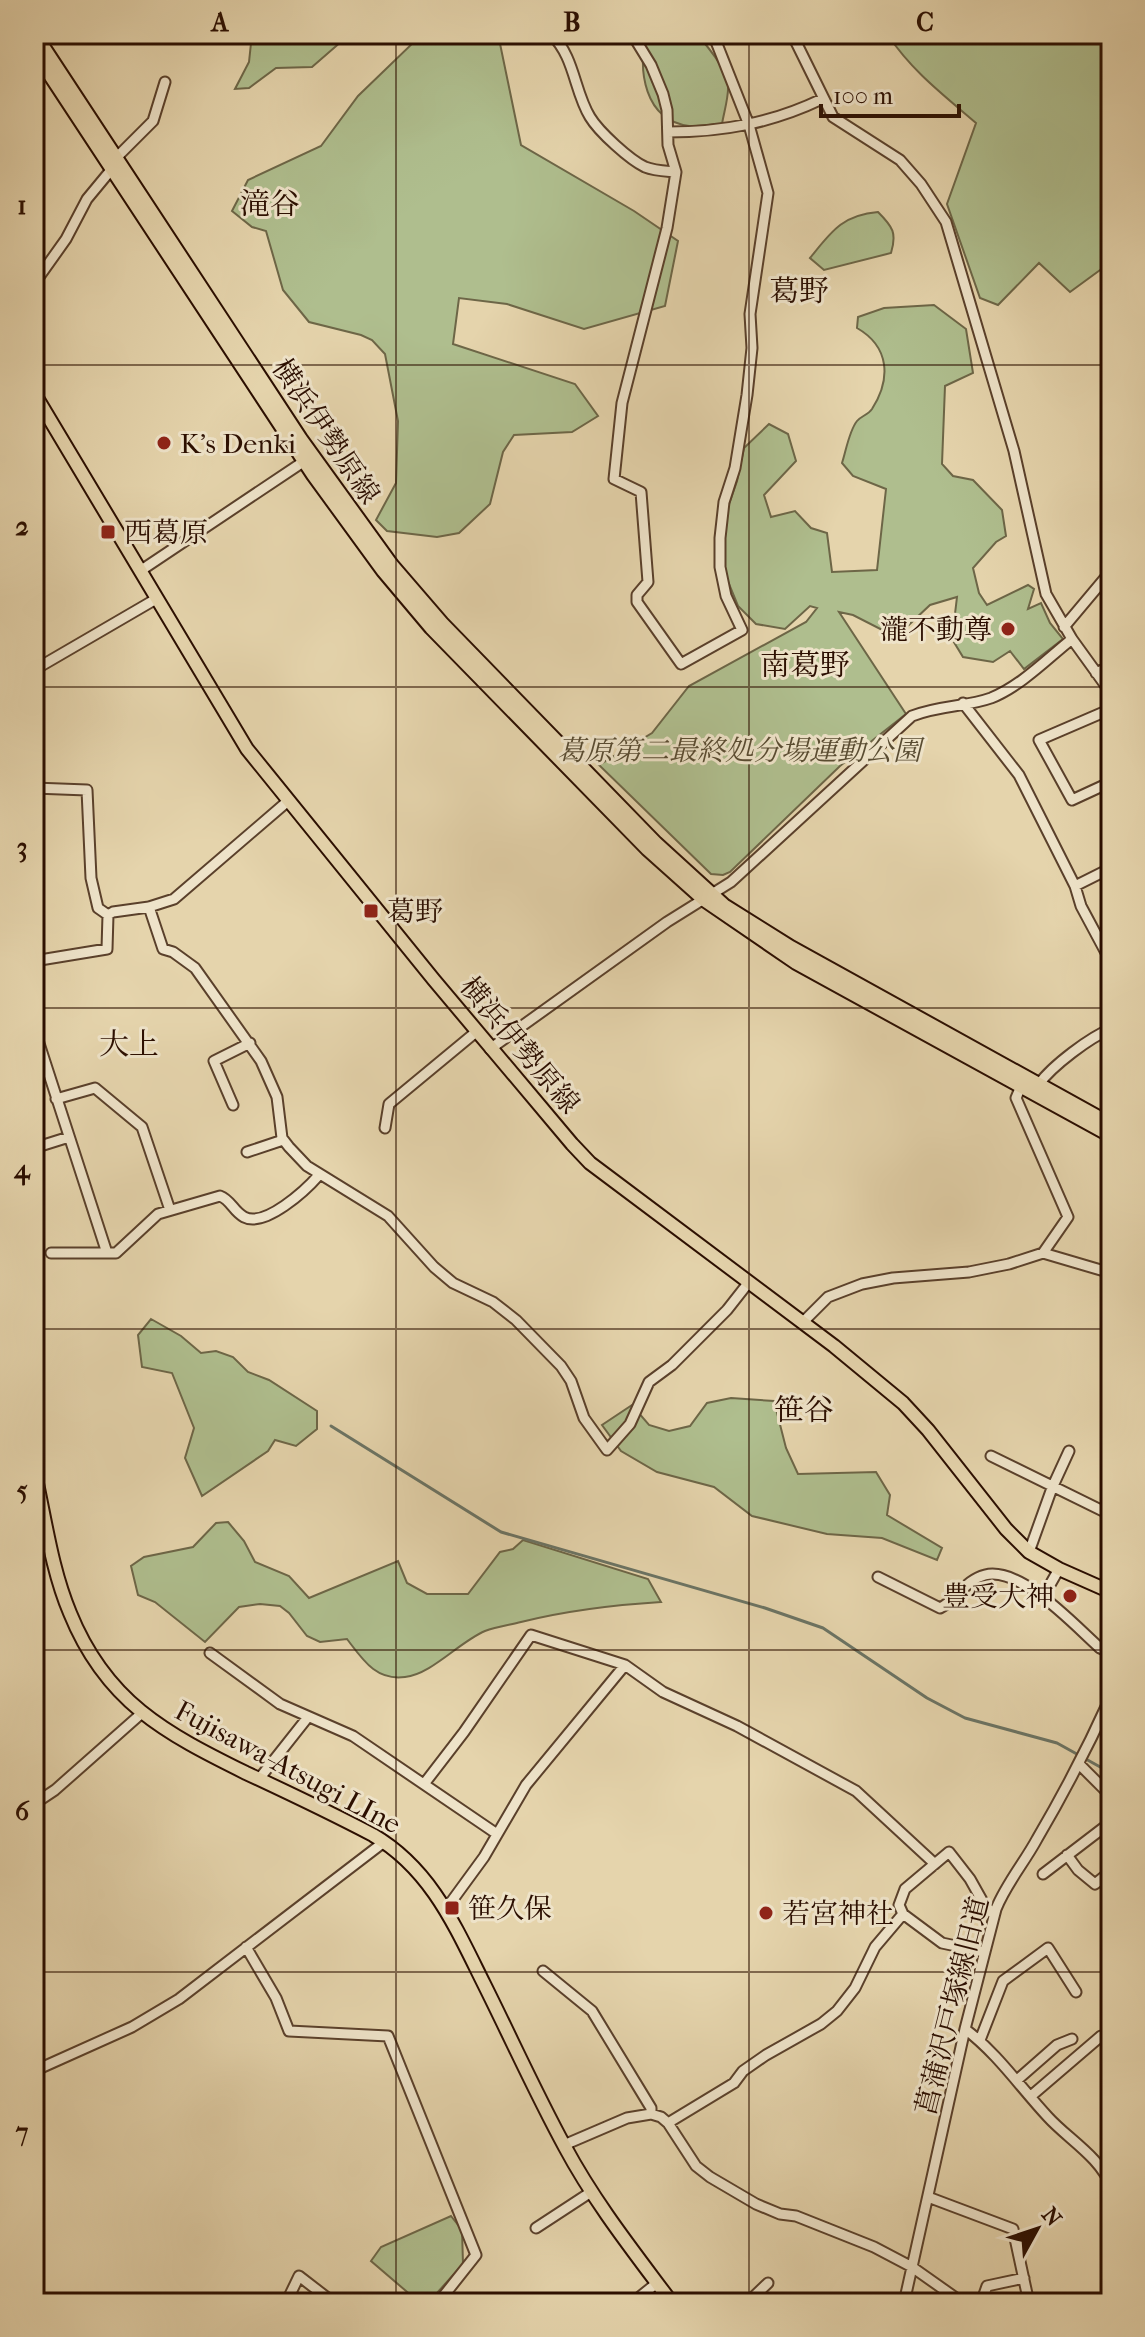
<svg xmlns="http://www.w3.org/2000/svg" width="1145" height="2337" viewBox="0 0 1145 2337" font-family="'IM FELL French Canon','Noto Serif JP',serif">
<rect width="100%" height="100%" fill="#e5d4ac"/>
<filter id="stains"><feTurbulence type="fractalNoise" baseFrequency=".0025" numOctaves="4"/><feColorMatrix values="0 0 0 0 .2 0 0 0 0 .09 0 0 0 0 .02 0 0 0 .5 -.17"/></filter>
<radialGradient id="worn" r=".72"><stop offset=".6" stop-color="#630" stop-opacity="0"/><stop offset="1" stop-color="#630" stop-opacity=".3"/></radialGradient>
<path fill="#afbe8e" stroke="#6d6647" stroke-width="2" d="M252 34H350L312 67 276 68 249 88 235 89 249 62Z
M418 34H498L521 145 634 211 678 241 665 306 584 329 507 304 459 298 453 344 575 384 598 416 572 432 514 435 503 452 490 504 459 533 437 537 387 531 376 520 396 483 398 421 385 354 372 340 361 335 309 322 283 290 266 231 252 227 232 211 248 180 321 146 358 96 415 41Z
M646 34H697C708 47 725 67 728 85 729 96 724 112 722 124 712 124 700 127 689 126 644 120 638 71 646 34Z
M887 34H1111V262L1070 292 1039 263 998 305 980 298 947 204 976 123C941 93 913 72 887 34Z
M878 212C893 227 897 233 891 253L824 270 810 258C831 232 842 215 878 212Z
M934 305 966 329 973 373 945 386 942 464 953 476 973 480 1002 510 1006 536 996 542 973 568 979 593 987 605 1028 585 1034 589 1028 609 1041 603 1050 623 1063 639 1024 669 1010 651 993 662 963 657 952 639 957 597 930 605 896 637 853 615 839 612 906 714 840 766 730 872 723 875 711 874 599 765 652 733 689 686 806 622 817 608 810 606 785 629 756 624 738 606 720 562 723 522 737 481 744 448 769 424 788 434 796 461 764 495 771 517 795 511 811 528 827 533 832 572 877 570 886 489 853 476 842 463C846 451 849 431 857 421 861 416 868 415 872 409 891 379 890 347 857 328L858 317 884 308Z
M1111 579V622L1102 618 1106 587Z
M151 1319 181 1336 201 1353 216 1351 233 1357 248 1372 269 1380 317 1411V1429L296 1446 275 1440 268 1451 202 1496 185 1458 194 1428 172 1373 142 1367 138 1335Z
M731 1398 774 1401 786 1448 798 1474 876 1472 890 1495 887 1515 942 1548 937 1560 882 1538 827 1534 752 1516 714 1487 657 1472 621 1451 602 1425 632 1405 649 1425 669 1431 690 1426 707 1403Z
M228 1522 244 1541 255 1562 289 1576 309 1598 398 1561 407 1583 427 1594H468L500 1552 513 1549 523 1540 648 1579 661 1602C612 1605 569 1610 521 1622 509 1625 496 1627 485 1631 459 1642 432 1674 405 1677 376 1681 363 1660 347 1639L320 1642 307 1636 289 1613 280 1606 260 1604 239 1607 205 1642 155 1602 138 1595 131 1566 144 1557 193 1547 216 1523Z
M451 2216 462 2230 463 2264 428 2303H420L371 2261 381 2247Z"/>
<g fill="none" stroke-linecap="round" stroke-linejoin="round">
<path stroke="#6b7464" stroke-width="3" d="M331 1426 501 1532 765 1608 823 1628 927 1698 965 1718 1057 1743 1111 1773"/>
<defs>
<path id="minor" d="M551 34C575 57 574 91 590 117 599 132 630 160 645 167 655 171 666 171 676 172
M632 34 651 65 663 94 667 110 668 145 676 172 667 228 622 403 614 479 641 492 648 582 637 595V602L681 664 742 630 726 596 720 567V538L724 502 735 468 747 395 752 348 750 314 768 193 749 125 713 34
M792 34 833 117 900 160 921 184 946 222 1014 451 1046 594 1072 639 1111 693
M668 132C723 132 772 123 822 99
M116 158 153 121 165 82
M34 284 66 239 87 199 111 170
M140 571 309 458
M1064 627 1111 571
M34 670 156 599
M1096 673 1111 666
M963 703 1019 775 1075 886 1081 906 1111 962
M1111 709 1039 740 1072 800 1111 782
M34 788 87 790 91 878 98 908 108 915 113 912 149 907 174 899 288 801
M1075 886 1111 868
M149 907 163 949 173 952 195 968 261 1061 277 1097 282 1138 289 1147 307 1166 388 1216 434 1267 453 1283 493 1302 516 1320 561 1366 571 1381 584 1418 607 1450 630 1424 649 1382 672 1365 727 1310 749 1282
M34 961 107 949 108 915
M34 1028 107 1253
M490 1049 667 922 731 882 912 716C940 705 966 707 991 698 1021 686 1047 659 1072 639
M1039 1084C1052 1066 1090 1037 1111 1029
M56 1099 95 1088 142 1127 170 1210
M233 1105 214 1061 250 1043
M385 1128 389 1104 476 1032
M34 1148 69 1137
M247 1152 280 1141 282 1138
M51 1253H116L158 1214 220 1196C231 1200 233 1211 244 1217 265 1228 306 1190 319 1175
M1043 1253 1111 1273
M803 1322 828 1297 862 1284 893 1278 969 1272 1009 1264 1043 1253 1068 1217 1016 1098 1021 1086
M991 1456 1111 1515
M34 1531 47 1528
M1029 1552 1052 1488 1069 1451
M878 1577 940 1608C957 1600 965 1580 985 1575 1021 1566 1075 1626 1100 1648L1111 1653
M1043 1597 1059 1569
M210 1653 280 1704 353 1736 497 1834
M1079 1764 1111 1796
M259 1779 308 1717
M424 1784 464 1732 531 1635 625 1665 663 1692 737 1726 856 1791 935 1864
M34 1804 55 1790 142 1713
M1067 1855 1078 1870 1095 1884 1111 1871
M1043 1874 1111 1822
M446 1909 484 1857 526 1785 625 1665
M903 1914 899 1905 905 1889 949 1852 970 1879 984 1904 994 1915
M246 1947 276 1998 289 2031 388 2036 476 2255 438 2303
M543 1971 592 2011 651 2108V2114
M965 2029C998 2054 1020 2087 1048 2117 1068 2139 1100 2157 1111 2186
M980 2040 1003 1981 1048 1948 1076 1992
M34 2071 132 2027 179 1999 384 1842
M1017 2080 1057 2045 1072 2039
M1031 2096 1101 2036
M668 2123 734 2083 743 2071 766 2055 821 2024 837 2011 855 1988 875 1947 903 1914 942 1943 984 1952
M564 2145 627 2118 651 2114 661 2117 668 2123 696 2166 710 2177 756 2204 780 2214 796 2216 874 2247 912 2267 963 2303
M928 2197 1013 2229 1029 2303
M536 2228 591 2192
M286 2303 299 2276 334 2303
M632 2303 657 2283
M747 2303 768 2283
M904 2303 965 2029 996 1909C1006 1884 1024 1863 1037 1839 1064 1793 1089 1745 1111 1696
M981 2303 987 2286 1024 2278"/>
<path id="major" d="M35 34 301 439 392 565 442 623 656 843 724 905 791 947 1111 1124
M34 51 313 475 383 571 431 628 647 849 704 900 796 963 1111 1136
M34 393 247 749 434 980 572 1144 590 1163 834 1346 903 1403 928 1430 1006 1529 1029 1552 1059 1569 1111 1592
M34 1470C45 1517 51 1568 70 1613 106 1702 165 1733 246 1773 289 1793 331 1813 373 1835 431 1869 455 1926 484 1984 511 2038 536 2094 565 2147 595 2203 634 2252 672 2303"/>
</defs>
<use href="#minor" stroke="#5a402b" stroke-width="13"/>
<use href="#major" stroke="#2b0e00" stroke-width="16"/>
<use href="#minor" stroke="#eee3c9" stroke-width="9"/>
<use href="#major" stroke="#e5d4ac" stroke-width="12"/>
</g>
<path fill="none" stroke="#2b0e00" stroke-width="2" stroke-opacity="0.55" d="M396 34V2303M749 34V2303M34 365H1111M34 687H1111M34 1008H1111M34 1329H1111M34 1650H1111M34 1972H1111"/>
<g fill="#8f2418" stroke="#eee3c9" stroke-width="3">
<circle cx="164" cy="443" r="8"/>
<rect x="100" y="524" width="16" height="16" rx="4"/>
<circle cx="1008" cy="629" r="8"/>
<rect x="363" y="903" width="16" height="16" rx="4"/>
<circle cx="1070" cy="1596" r="8"/>
<rect x="444" y="1900" width="16" height="16" rx="4"/>
<circle cx="766" cy="1913" r="8"/>
</g>
<g text-anchor="middle" dominant-baseline="central" stroke-width="6" stroke-linejoin="round" paint-order="stroke">
<g font-size="28" fill="#2b0e00" stroke="#eee3c9">
<text transform="translate(326 431) rotate(56)">横浜伊勢原線</text>
<text transform="translate(520 1045) rotate(50)">横浜伊勢原線</text>
<text transform="translate(288 1767) rotate(28)">Fujisawa-Atsugi LIne</text>
<text transform="translate(952 2006) rotate(-76)">菖蒲沢戸塚線旧道</text>
</g>
<g font-size="28" fill="#2b0e00" stroke="#eee3c9" text-anchor="start">
<text x="180" y="443">K's Denki</text>
<text x="124" y="532">西葛原</text>
<text x="992" y="629" text-anchor="end">瀧不動尊</text>
<text x="387" y="911">葛野</text>
<text x="1054" y="1596" text-anchor="end">豊受大神</text>
<text x="468" y="1908">笹久保</text>
<text x="782" y="1913">若宮神社</text>
</g>
<g font-size="28" font-style="italic" fill="#594c32" stroke="#eee3c9">
<text x="739" y="750">葛原第二最終処分場運動公園</text>
</g>
<g font-size="30" fill="#2b0e00" stroke="#eee3c9">
<text x="270" y="204">滝谷</text>
<text x="799" y="291">葛野</text>
<text x="805" y="665">南葛野</text>
<text x="129" y="1044">大上</text>
<text x="804" y="1410">笹谷</text>
</g>
</g>
<rect width="1145" height="2337" fill="none" stroke="#e5d4ac" stroke-width="88"/>
<g transform="translate(1037 2229) rotate(50)" stroke="#eee3c9" stroke-width="6" paint-order="stroke">
<path d="M0-6L14 30L0 20L-14 30Z" fill="#2b0e00"/>
<text y="-12" font-size="22" font-weight="bold" text-anchor="middle" fill="#2b0e00">N</text>
</g>
<path d="M821 104v12h138v-12" fill="none" stroke="#2b0e00" stroke-width="4"/>
<text x="833" y="104" font-size="24" fill="#2b0e00" stroke="#eee3c9" stroke-width="6" paint-order="stroke">100 m</text>
<rect x="44" y="44" width="1057" height="2249" fill="none" stroke="#2b0e00" stroke-width="3"/>
<g font-size="26" text-anchor="middle" font-weight="bold" fill="#2b0e00">
<text x="220" y="31">A</text>
<text x="572" y="31">B</text>
<text x="925" y="31">C</text>
<text x="22" y="214">1</text>
<text x="22" y="535">2</text>
<text x="22" y="856">3</text>
<text x="22" y="1178">4</text>
<text x="22" y="1499">5</text>
<text x="22" y="1820">6</text>
<text x="22" y="2141">7</text>
</g>
<rect width="100%" height="100%" filter="url(#stains)"/>
<rect width="100%" height="100%" fill="url(#worn)"/>
</svg>
